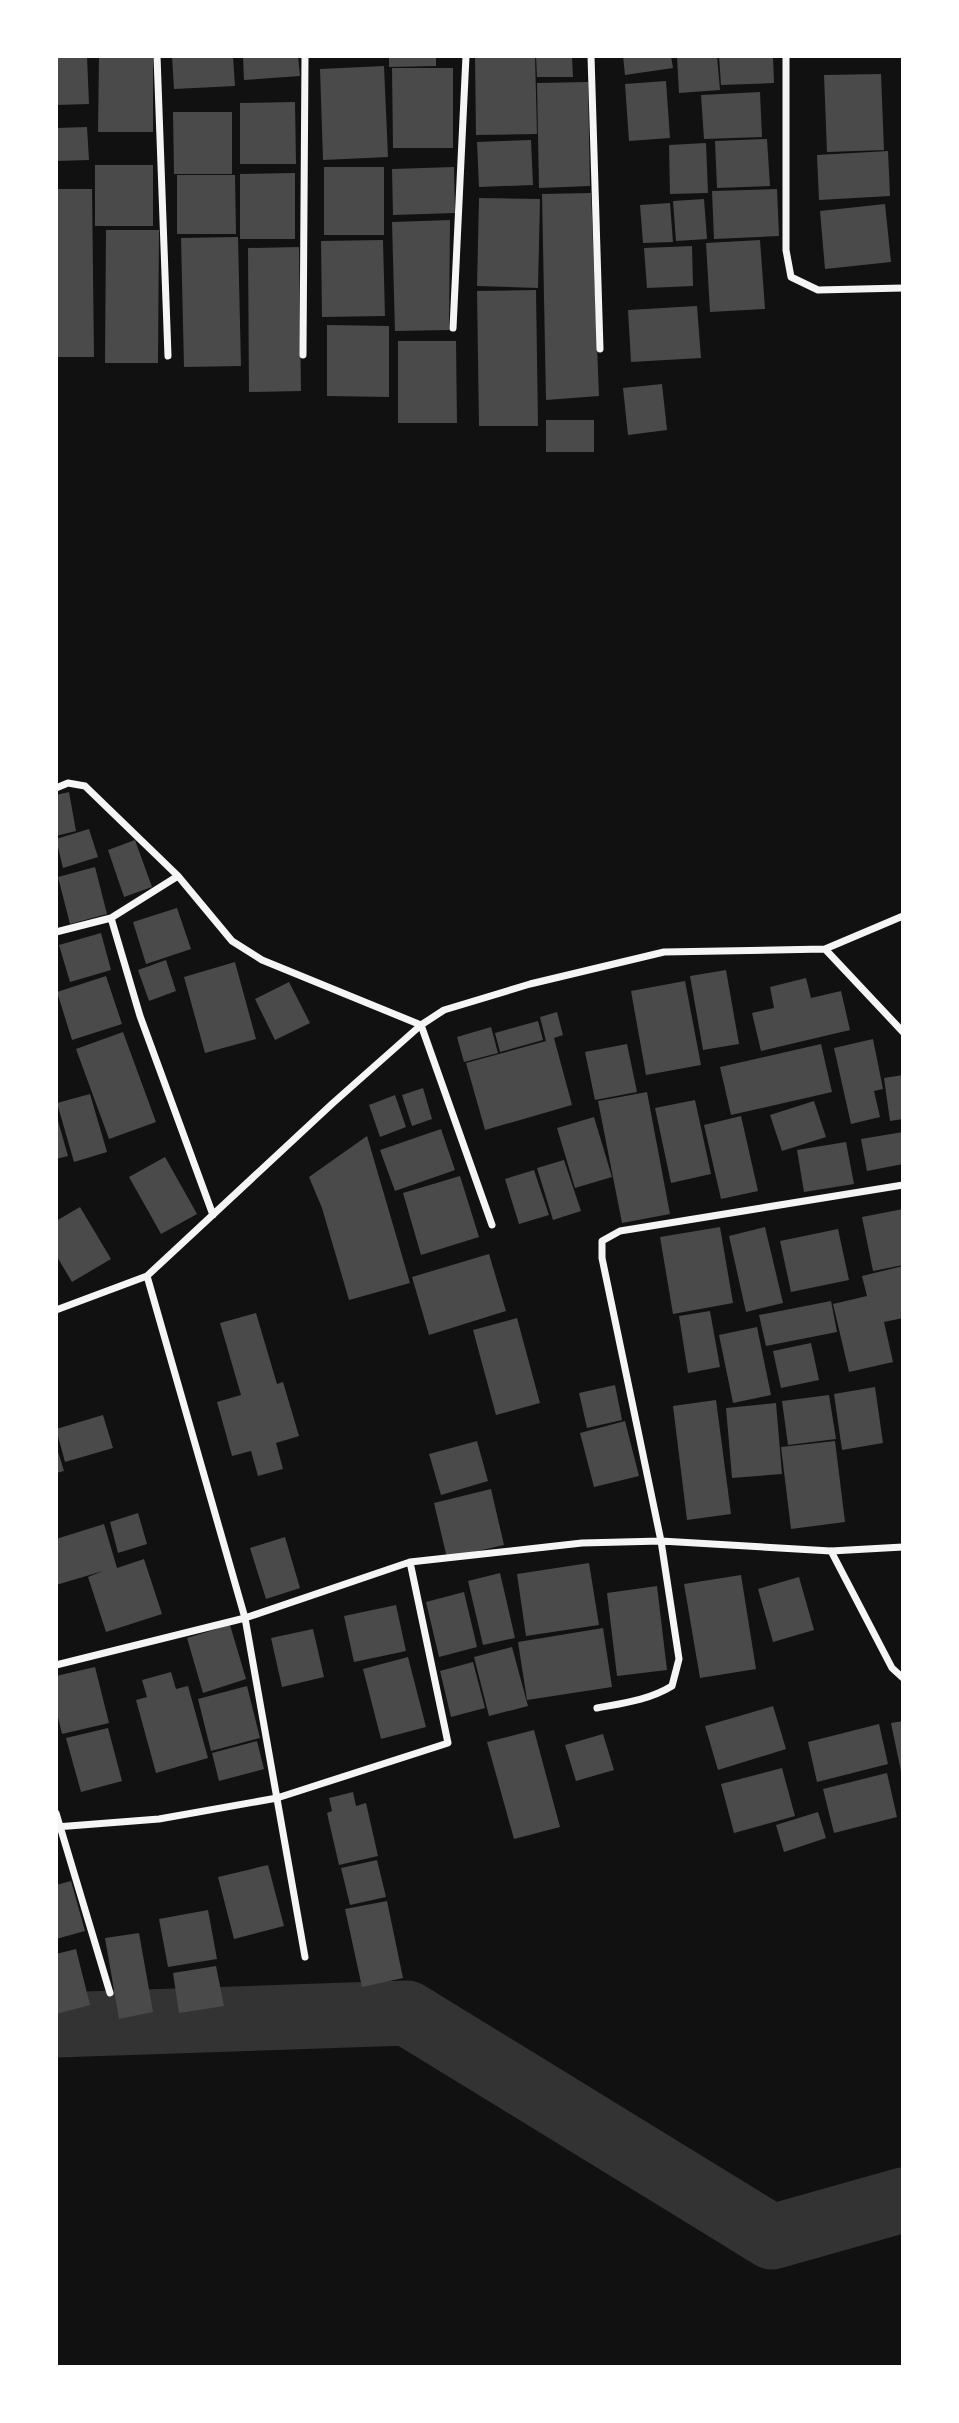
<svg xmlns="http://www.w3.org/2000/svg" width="959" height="2423" viewBox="0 0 959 2423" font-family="Overpass,sans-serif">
<rect width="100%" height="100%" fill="#111"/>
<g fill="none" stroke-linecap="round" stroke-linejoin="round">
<path stroke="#333" stroke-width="65" d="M56 2025 407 2013 772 2237 903 2200"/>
</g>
<path fill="#4a4a4a" d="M56 56H87L89 104 56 105Z
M99 56H153V132H98Z
M172 56H233L235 86 174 89Z
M243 56H298L300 76 244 80Z
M389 56H436V66L389 67Z
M475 56H535L537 134 476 135Z
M536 56H572L573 77H537Z
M623 56H671L673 68 625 75Z
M677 56H717L720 90 679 93Z
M719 56H773L774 83 721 85Z
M384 66 388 157 323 160 320 69Z
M392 68H453V148H393Z
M881 74 884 150 827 152 824 75Z
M666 81 670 138 629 141 625 84Z
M588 82 590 186 539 188 537 83Z
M760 92 762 137 704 139 701 95Z
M295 102 296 164H240V103Z
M173 112H232V174H174Z
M87 127 89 160 56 161V128Z
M767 139 770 186 717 188 715 141Z
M531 140 533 185 479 187 477 142Z
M706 143 708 193 670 194 669 145Z
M888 151 890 196 819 200 817 155Z
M95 165H153V226H95Z
M324 167H384V235H324Z
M454 167 455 213 393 215 392 169Z
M295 173V239H240V174Z
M177 175H235L236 234H177Z
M56 189H92L94 357H56Z
M777 189 779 236 714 239 712 191Z
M591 193 599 396 546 400 542 194Z
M479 198 540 199 538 288 477 286Z
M704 199 707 239 676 241 673 201Z
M670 203 673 242 643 243 640 205Z
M885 204 891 262 825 269 820 211Z
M450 220 449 330 395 331 392 222Z
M106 230H159L158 363H105Z
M238 237 241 366 184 367 181 238Z
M383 240 385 316 322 317 321 241Z
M760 240 765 309 710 312 706 243Z
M692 246 693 286 647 288 644 248Z
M299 247 301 391 249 392 248 248Z
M536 290 538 426H479L477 291Z
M697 306 701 358 631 362 628 310Z
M327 325 389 326V397L327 396Z
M398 341H456L457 423H398Z
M662 384 667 430 628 435 623 388Z
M546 420H594V452H546Z
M69 792 76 831 56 836V795Z
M89 829 98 857 63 868 56 839Z
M135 840 152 887 124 897 108 850Z
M95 867 107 914 70 924 58 877Z
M177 908 191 949 146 964 133 922Z
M101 933 111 970 70 982 59 945Z
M166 960 176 991 149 1001 138 970Z
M235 962 256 1039 205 1053 184 977Z
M726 970 739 1044 703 1050 690 976Z
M106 976 122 1024 72 1040 57 992Z
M806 978 811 998 841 991 850 1030 761 1051 752 1013 774 1008 770 987Z
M685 981 701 1065 646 1075 631 991Z
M289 982 310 1023 275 1040 255 999Z
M557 1012 563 1035 554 1038 572 1105 485 1130 466 1063 546 1041 540 1017Z
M538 1021 543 1040 500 1052 495 1033Z
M491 1027 498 1053 464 1062 457 1037Z
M123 1032 156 1122 109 1139 76 1049Z
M873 1039 883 1089 874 1091 880 1117 851 1124 834 1048Z
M627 1044 637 1092 595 1100 585 1052Z
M821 1044 832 1092 731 1115 720 1067Z
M903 1075V1119L890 1121 884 1078Z
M423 1088 432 1119 412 1126 402 1095Z
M647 1092 670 1214 622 1223 598 1101Z
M90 1094 107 1152 74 1162 57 1103Z
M395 1095 406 1127 380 1137 369 1105Z
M695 1100 711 1174 671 1183 655 1108Z
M814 1101 826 1137 782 1151 770 1115Z
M56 1114 68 1156 56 1159Z
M741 1116 758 1191 721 1199 704 1125Z
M594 1117 612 1177 575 1188 557 1128Z
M441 1129 455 1170 395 1191 380 1150Z
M903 1132V1164L867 1171 861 1139Z
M367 1136 410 1283 349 1300 322 1208 309 1177Z
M846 1142 854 1184 804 1192 797 1150Z
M165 1157 197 1214 161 1234 129 1177Z
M564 1160 581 1211 553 1220 537 1168Z
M534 1170 549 1215 519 1224 505 1179Z
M460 1176 479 1237 421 1255 403 1193Z
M80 1207 111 1259 72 1282 56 1255V1221Z
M903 1209V1265L873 1271 862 1217Z
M720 1227 733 1303 673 1314 660 1237Z
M765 1227 783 1303 746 1312 729 1236Z
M838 1229 849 1280 791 1292 780 1241Z
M489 1254 506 1311 429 1335 412 1277Z
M903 1266V1318L884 1322 893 1362 849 1372 833 1304 867 1296 862 1276Z
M831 1301 837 1332 766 1346 759 1315Z
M710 1311 720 1367 688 1373 679 1316Z
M256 1313 277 1384 283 1382 299 1436 276 1443 283 1469 258 1476 251 1451 232 1456 217 1402 241 1395 220 1323Z
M517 1318 540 1403 496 1415 473 1330Z
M757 1327 771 1395 733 1403 719 1335Z
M811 1343 819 1380 781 1388 773 1351Z
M615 1385 622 1420 587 1428 579 1393Z
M875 1387 883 1443 842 1450 834 1394Z
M829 1395 836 1439 788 1445 782 1401Z
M716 1400 731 1514 687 1520 673 1406Z
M776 1403 782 1474 732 1478 726 1408Z
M103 1415 113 1448 65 1462 56 1429Z
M625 1421 639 1476 594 1487 580 1433Z
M477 1441 488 1481 441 1495 429 1454Z
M835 1441 845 1522 791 1529 781 1447Z
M56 1445 64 1471 56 1473Z
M491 1489 504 1545 447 1558 434 1503Z
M138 1513 147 1544 118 1553 110 1522Z
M104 1524 117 1568 144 1559 162 1614 106 1632 88 1577 103 1571 56 1585V1539Z
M285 1537 300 1588 266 1599 250 1548Z
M589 1563 599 1625 526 1636 517 1574Z
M500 1573 515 1638 483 1645 468 1581Z
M741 1575 756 1669 700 1678 684 1584Z
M799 1577 814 1630 773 1642 758 1589Z
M657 1586 667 1670 617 1676 607 1593Z
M464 1592 477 1647 439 1657 426 1602Z
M396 1605 406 1651 354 1662 344 1616Z
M230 1625 246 1679 203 1693 187 1638Z
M603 1628 612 1687 527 1700 518 1642Z
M313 1629 324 1677 282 1687 271 1638Z
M512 1647 528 1706 489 1716 474 1657Z
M408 1657 426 1727 381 1739 363 1669Z
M473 1662 485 1708 451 1717 440 1671Z
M95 1667 109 1723 62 1734 56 1709V1676Z
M171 1672 176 1689 188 1686 208 1758 156 1773 136 1700 147 1697 142 1680Z
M247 1686 260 1738 211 1751 198 1699Z
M773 1706 786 1749 718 1770 705 1726Z
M903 1721V1776H902L891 1723Z
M879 1724 888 1764 817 1782 808 1742Z
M108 1728 122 1781 81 1792 66 1738Z
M534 1730 560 1827 514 1839 487 1742Z
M603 1734 614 1770 576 1781 565 1745Z
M257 1741 264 1769 219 1781 212 1753Z
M782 1768 795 1816 734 1833 721 1784Z
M887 1773 897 1817 834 1833 823 1789Z
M353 1792 356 1806 366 1803 378 1856 339 1865 327 1813 332 1811 329 1798Z
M818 1812 826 1838 784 1852 776 1825Z
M377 1860 386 1897 350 1905 341 1868Z
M268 1865 284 1926 234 1939 218 1877Z
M71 1881 85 1931 56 1939V1885Z
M387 1901 403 1978 362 1987 345 1909Z
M208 1910 217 1959 168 1967 159 1919Z
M139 1933 153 2012 119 2019 105 1938Z
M76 1949 90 2005 56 2014V1954Z
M216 1966 224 2006 179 2013 173 1973Z"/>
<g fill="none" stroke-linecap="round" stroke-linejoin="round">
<path stroke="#f5f5f5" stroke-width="7" d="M157 56 168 356
M591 56 600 349
M786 56V250L791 277 818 290 903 288
M453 328 466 56
M303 355 305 56
M56 788 68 783 85 786 178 876 232 941 262 960 421 1025 492 1225
M111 918 140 1016 213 1215
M56 932 111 918 178 876
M825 949 903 916
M147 1276 245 1618 305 1957
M56 1310 147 1276 333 1103 421 1025 444 1010 530 984 664 952 825 949 903 1032
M831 1551 892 1668 903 1678
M56 1665 245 1618 410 1562 582 1543 661 1541 831 1551 903 1547
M597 1708C624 1703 649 1700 672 1686L679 1659 661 1541 602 1258V1241L620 1231 903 1185
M56 1813 110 1993
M56 1827 159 1819 277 1798 448 1743 410 1562"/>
</g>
<rect width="959" height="2423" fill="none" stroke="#ffffff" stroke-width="116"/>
</svg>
